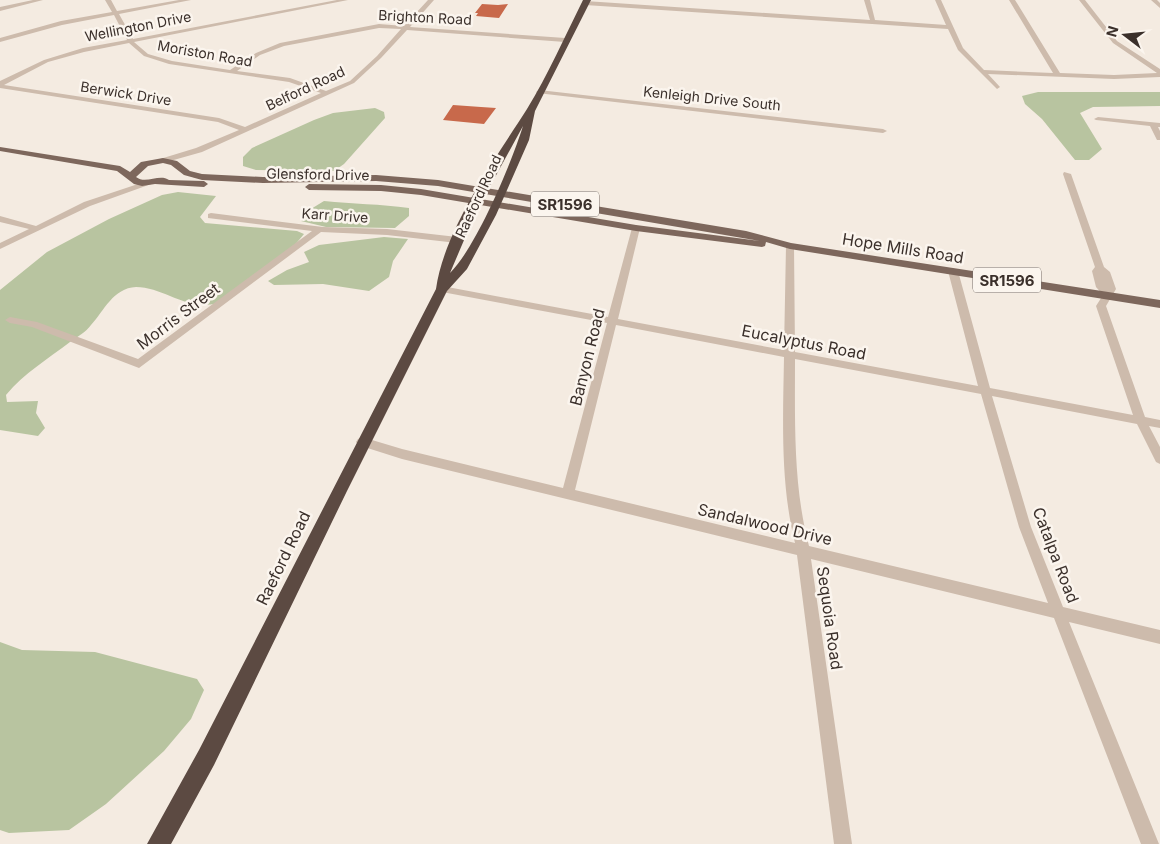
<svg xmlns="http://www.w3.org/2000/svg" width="1160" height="844" viewBox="0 0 1160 844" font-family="Inter,sans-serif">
<rect width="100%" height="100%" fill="#f4ebe1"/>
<path fill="#b8c4a0" d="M1038 92H1160V106L1093 107 1080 113 1102 149 1089 160H1075L1042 119 1025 104 1022 96Z
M375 108 384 112 385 118 344 164 334 171 256 170 243 166V157L252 148 314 120 333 113Z
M178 192 216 196 200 217 205 223 297 231 304 234 294 246 217 303C188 312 164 287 136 287 113 288 104 311 91 325 86 332 77 337 70 342 48 359 24 373 6 395L7 402 38 401 36 413 45 428 38 436 0 430V290L47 252 109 219 162 195Z
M324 201C352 204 381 204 409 208V216L395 228 326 227 301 221 306 212Z
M384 237 408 239 393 261 389 277 369 291 323 284 274 285 268 281 287 270 309 262 304 252 319 245Z
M0 642 22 650 95 652 197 679 204 690 191 719 164 751 106 804 69 830 9 833 0 830Z"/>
<path fill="#c8694b" d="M482 4 498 5 508 4 499 18 476 16 478 13H475Z
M453 105 481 107 496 108 484 124 443 120Z"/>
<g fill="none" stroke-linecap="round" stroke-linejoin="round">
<path fill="#cdbbac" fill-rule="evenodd" d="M33 0H43L0 11V7Z
M105 0H111L117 11 179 0H191L119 14 133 39 337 0H348L134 42 148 54 172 61 230 70 256 53 280 43 379 24 404 26 428 0H434L410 27 565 38 568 40 565 42 407 30 381 58 354 83 202 152 163 163 159 161 160 159 196 148 239 130 218 122 0 88V81L44 60 83 48 127 40 114 15 62 25 0 42V38L61 21 112 12ZM379 28 401 29 377 56 350 81 326 91 290 78 237 71 260 55 284 46ZM129 43 144 56 169 64 289 82 321 93 245 127 219 118 4 85 48 62 84 52Z
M864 0H870L875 20 946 25 935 0H941L963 48 984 70 1053 73 1009 0H1015L1060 73 1114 75 1157 73 1113 43 1079 0H1085L1117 41 1160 69V77L1114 79 988 74 1000 87 997 89 958 50 948 29 585 5 582 3 585 1 870 20Z
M1151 0H1157L1160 3V8Z
M539 90 883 129 887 131 883 133 537 93 536 92Z
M1098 117 1160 123V127H1158L1160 131V140H1157L1150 126 1096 120 1094 119Z
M1064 172 1071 174 1104 267 1110 272 1116 289 1106 306 1145 417 1160 420V428L1149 426 1160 447V464L1156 462 1137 424 992 396 1031 527 1063 607 1160 630V644L1069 622 1159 844H1141L1054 618 811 559 852 844H834L797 555 402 459 358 445 356 442 358 439 362 437 402 449 563 488 607 323 442 292 437 289 442 286 608 317 632 228 636 225 640 228 618 319 784 350 786 246 790 243 794 246 795 352 978 386 948 271 953 268 958 271 990 388 1133 415 1096 306 1103 295 1096 287 1092 271 1095 267 1063 174ZM616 325 784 357C783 418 780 483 795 543L575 490ZM795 359 981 394 1019 527 1048 603 809 546C793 486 795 421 795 359Z
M147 181 154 183 90 206 0 249V243L29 229 0 222V216L36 226 84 202Z
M211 213 323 227 387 229 457 237 461 240 457 243 387 235 321 232 139 368 32 327 10 323 5 320 10 317 37 322 138 359 312 231 208 218V214Z"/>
<path fill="#7d675c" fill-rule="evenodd" d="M0 147 120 166 130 172 141 162 163 158 177 161 190 171 202 174 263 177 376 175 438 180 746 231 791 243 1160 300V308L790 249 766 242 765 246 762 247 636 231 421 195 381 191 309 190 305 187 309 184 381 185 421 189 636 225 760 241 438 186 376 181 263 183 202 180 184 175 171 165 163 163 148 166 136 177C146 185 159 173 169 180L204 181 208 184 204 187 155 184 142 186 134 184 117 171 0 151Z"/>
<path fill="#5c4a42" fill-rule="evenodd" d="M583 0H591L535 111 529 140 496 215 467 269 447 291 347 491 214 765 171 844H147L199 750 436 289C444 230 495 159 527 109 548 75 565 36 583 0ZM523 126C511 164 477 246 450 273L476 212Z"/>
</g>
<g text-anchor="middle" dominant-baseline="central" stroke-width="5" stroke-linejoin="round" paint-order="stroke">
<g font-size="14" fill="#3b302b" stroke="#fbf5ee">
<text transform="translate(425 17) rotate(3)">Brighton Road</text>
<text transform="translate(138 26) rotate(-11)">Wellington Drive</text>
<text transform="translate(205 53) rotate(10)">Moriston Road</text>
<text transform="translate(305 88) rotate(-25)">Belford Road</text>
<text transform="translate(126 93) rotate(9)">Berwick Drive</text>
<text transform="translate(712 98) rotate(6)">Kenleigh Drive South</text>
<text transform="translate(318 174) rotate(1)">Glensford Drive</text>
<text transform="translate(478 196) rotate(-65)">Raeford Road</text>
<text transform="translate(335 215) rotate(4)">Karr Drive</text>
</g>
<g fill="#fbf5ee" stroke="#756b66" stroke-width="1">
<rect x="531" y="191.5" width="68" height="25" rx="4"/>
<rect x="973" y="267.5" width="68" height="25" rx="4"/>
</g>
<g font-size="15" font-weight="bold" fill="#3b302b">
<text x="565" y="204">SR1596</text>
<text x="1007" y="280">SR1596</text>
</g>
<g font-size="16" fill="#3b302b" stroke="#fbf5ee">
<text transform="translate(903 248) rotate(9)">Hope Mills Road</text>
<text transform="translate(178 316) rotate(-37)">Morris Street</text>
<text transform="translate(804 342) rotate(11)">Eucalyptus Road</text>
<text transform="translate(587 357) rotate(-76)">Banyon Road</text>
<text transform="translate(765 524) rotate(13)">Sandalwood Drive</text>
<text transform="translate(1056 555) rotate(69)">Catalpa Road</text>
<text transform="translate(283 558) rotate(-64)">Raeford Road</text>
<text transform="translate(830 618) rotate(82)">Sequoia Road</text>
</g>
</g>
<g transform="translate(1125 35) rotate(286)" stroke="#fbf5ee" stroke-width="4" paint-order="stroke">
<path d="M0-4L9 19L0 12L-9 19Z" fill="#3b302b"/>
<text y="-8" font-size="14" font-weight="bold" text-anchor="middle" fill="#3b302b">N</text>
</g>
</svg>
